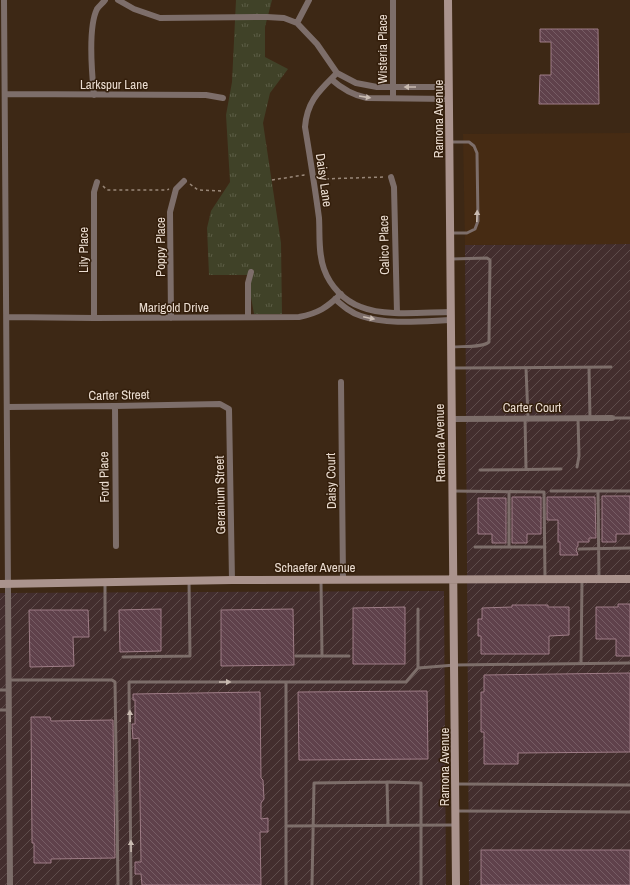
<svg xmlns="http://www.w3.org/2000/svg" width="630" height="885" viewBox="0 0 630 885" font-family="'Archivo Narrow',sans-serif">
<defs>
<pattern id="industrial-furrows" width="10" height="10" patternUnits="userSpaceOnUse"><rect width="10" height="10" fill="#432e2e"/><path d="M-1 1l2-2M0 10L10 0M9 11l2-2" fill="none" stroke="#5e4c4b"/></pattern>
<pattern id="park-tufts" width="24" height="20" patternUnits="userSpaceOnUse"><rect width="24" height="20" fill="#404228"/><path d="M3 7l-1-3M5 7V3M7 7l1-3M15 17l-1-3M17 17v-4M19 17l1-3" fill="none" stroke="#5c5d46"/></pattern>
<pattern id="building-back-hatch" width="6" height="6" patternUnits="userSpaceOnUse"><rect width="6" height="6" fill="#5f414b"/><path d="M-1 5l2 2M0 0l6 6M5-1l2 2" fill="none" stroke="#765c64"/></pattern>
</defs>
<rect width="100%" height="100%" fill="#3d2815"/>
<path fill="url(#industrial-furrows)" d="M630 244V885H469L465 245Z
M444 591 446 885H0V593Z"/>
<path fill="#462b13" d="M630 133V244L465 245 463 134Z"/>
<path fill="url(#park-tufts)" d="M236 0H272L265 27V57L288 69 270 93 263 123 281 243 282 314H254L247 275H209L207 228 211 211 230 182 226 115 232 82Z"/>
<path fill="url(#building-back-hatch)" stroke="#9f7d87" d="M540 29H598L599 104H539L540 75H551V42H540Z
M602 496H630V534H616V542H602Z
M512 497H541V534H527V543H512Z
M547 497H595L596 538H589V542H578V546L576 549 578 555H560V542H558V520H547Z
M478 498H506V543H492V534H478Z
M618 604H630V656H616V639H596V607H618Z
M512 605H548V607H569V635L549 636V654H481V636H478V619H482V608L512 607Z
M405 607V664H353V608Z
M161 609V651L120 652 119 610Z
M293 609 294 665 221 666V610Z
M29 610H88L89 637H73L74 666 30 667Z
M630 673V752L518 753V764H484V732H481V692H484V675Z
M427 691 428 759 299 760 298 692Z
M260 692 261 778 263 780 264 799 261 803V819L268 818V832H260L261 885H142L141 874H135V862H141L139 738 133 739 132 724H135V700H133V694Z
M31 717H50L51 721 113 720 115 858 51 859V863H34V843H32Z
M481 850H630V885H481Z"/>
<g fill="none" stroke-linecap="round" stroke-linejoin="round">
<path stroke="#998778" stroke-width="1.5" stroke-dasharray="3 3" stroke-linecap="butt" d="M320 179 385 177
M272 180 304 175 307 177
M190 184 198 190 224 191
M103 186 107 190H167L169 189"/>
<path stroke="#7d6e6a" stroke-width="3" d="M450 233H467L475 229 478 221 477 153 474 146 469 142H451
M451 259 487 258 490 260 489 342C482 348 461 346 452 347
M452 368 611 367
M526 368 528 418
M589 368 590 418
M525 418 526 469
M612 418H630
M577 467 579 456 578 418
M480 470 561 469
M453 491 544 492 545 579
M551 491H598
M509 492V547H545
M475 547H509
M579 549 630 548
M599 579 598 491H630
M321 581 322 656
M105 582V630
M418 609V668
M296 656H349
M123 657 190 656 189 581
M581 664 582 580
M8 680H112L115 682 118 885
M0 690H8
M0 710H8
M387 782 421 783V885
M456 784 630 785
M456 811 630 812
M454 825 286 826V682H406L418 668 455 665 630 663
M286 826V885
M131 885 129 682H286
M312 885 314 783 387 782 388 825"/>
<path stroke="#7d6e6a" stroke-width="6" d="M4 0 10 885
M118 0 134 9 160 18 267 17 284 18 297 23 309 0
M393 0V98
M297 23 317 44 337 73 356 83 377 87H449
M337 73C319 91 307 101 305 127 310 157 315 188 319 218 320 234 318 253 324 269 330 286 344 301 361 307 385 317 426 312 451 312
M331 79C342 89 352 95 367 98L449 99
M5 94 206 95 223 98
M94 95C92 75 88 27 97 9 99 6 103 3 105 0
M391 177 394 187 397 313
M335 299C343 306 351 313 361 316 387 325 424 321 451 320
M7 317 94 318 299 317C319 313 326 308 341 294
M248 317V283L251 272
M94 318V192L97 182
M171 318 170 212 176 189 184 181
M341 382 343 579
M115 406 116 546
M7 407 115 406 220 404 229 409 232 580
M452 419 612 418"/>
<path stroke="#aa938d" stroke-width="8" d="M448 0 456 885
M0 584 232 580 630 579"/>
</g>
<defs><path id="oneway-solid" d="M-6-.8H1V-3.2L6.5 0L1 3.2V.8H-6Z"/></defs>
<g fill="#c9bbb1">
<use href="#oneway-solid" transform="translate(410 87) rotate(180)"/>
<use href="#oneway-solid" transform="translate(365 97) rotate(9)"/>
<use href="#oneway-solid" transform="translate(477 216) rotate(-88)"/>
<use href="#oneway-solid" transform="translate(369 318) rotate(12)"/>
<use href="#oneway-solid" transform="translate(225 682)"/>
<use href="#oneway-solid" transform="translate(130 716) rotate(-91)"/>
<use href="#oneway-solid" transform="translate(131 846) rotate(-91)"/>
</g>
<g text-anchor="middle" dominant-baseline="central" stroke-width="3" stroke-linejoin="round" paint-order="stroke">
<g font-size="13" fill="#eadcd0" stroke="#331e0b">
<text transform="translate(382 49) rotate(-90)">Wisteria Place</text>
<text x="114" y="84">Larkspur Lane</text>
<text transform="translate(438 119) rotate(-90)">Ramona Avenue</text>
<text transform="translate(324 180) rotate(82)">Daisy Lane</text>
<text transform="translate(384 245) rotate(-91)">Calico Place</text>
<text transform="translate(160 247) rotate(-90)">Poppy Place</text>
<text transform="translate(83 250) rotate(-90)">Lily Place</text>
<text x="174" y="307">Marigold Drive</text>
<text transform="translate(119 395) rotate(-1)">Carter Street</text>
<text x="532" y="407">Carter Court</text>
<text transform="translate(440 443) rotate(-91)">Ramona Avenue</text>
<text transform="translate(104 477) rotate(-91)">Ford Place</text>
<text transform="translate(331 481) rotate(-91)">Daisy Court</text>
<text transform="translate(220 495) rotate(-91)">Geranium Street</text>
<text x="315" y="567">Schaefer Avenue</text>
<text transform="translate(444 767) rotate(-90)">Ramona Avenue</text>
</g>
</g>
</svg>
